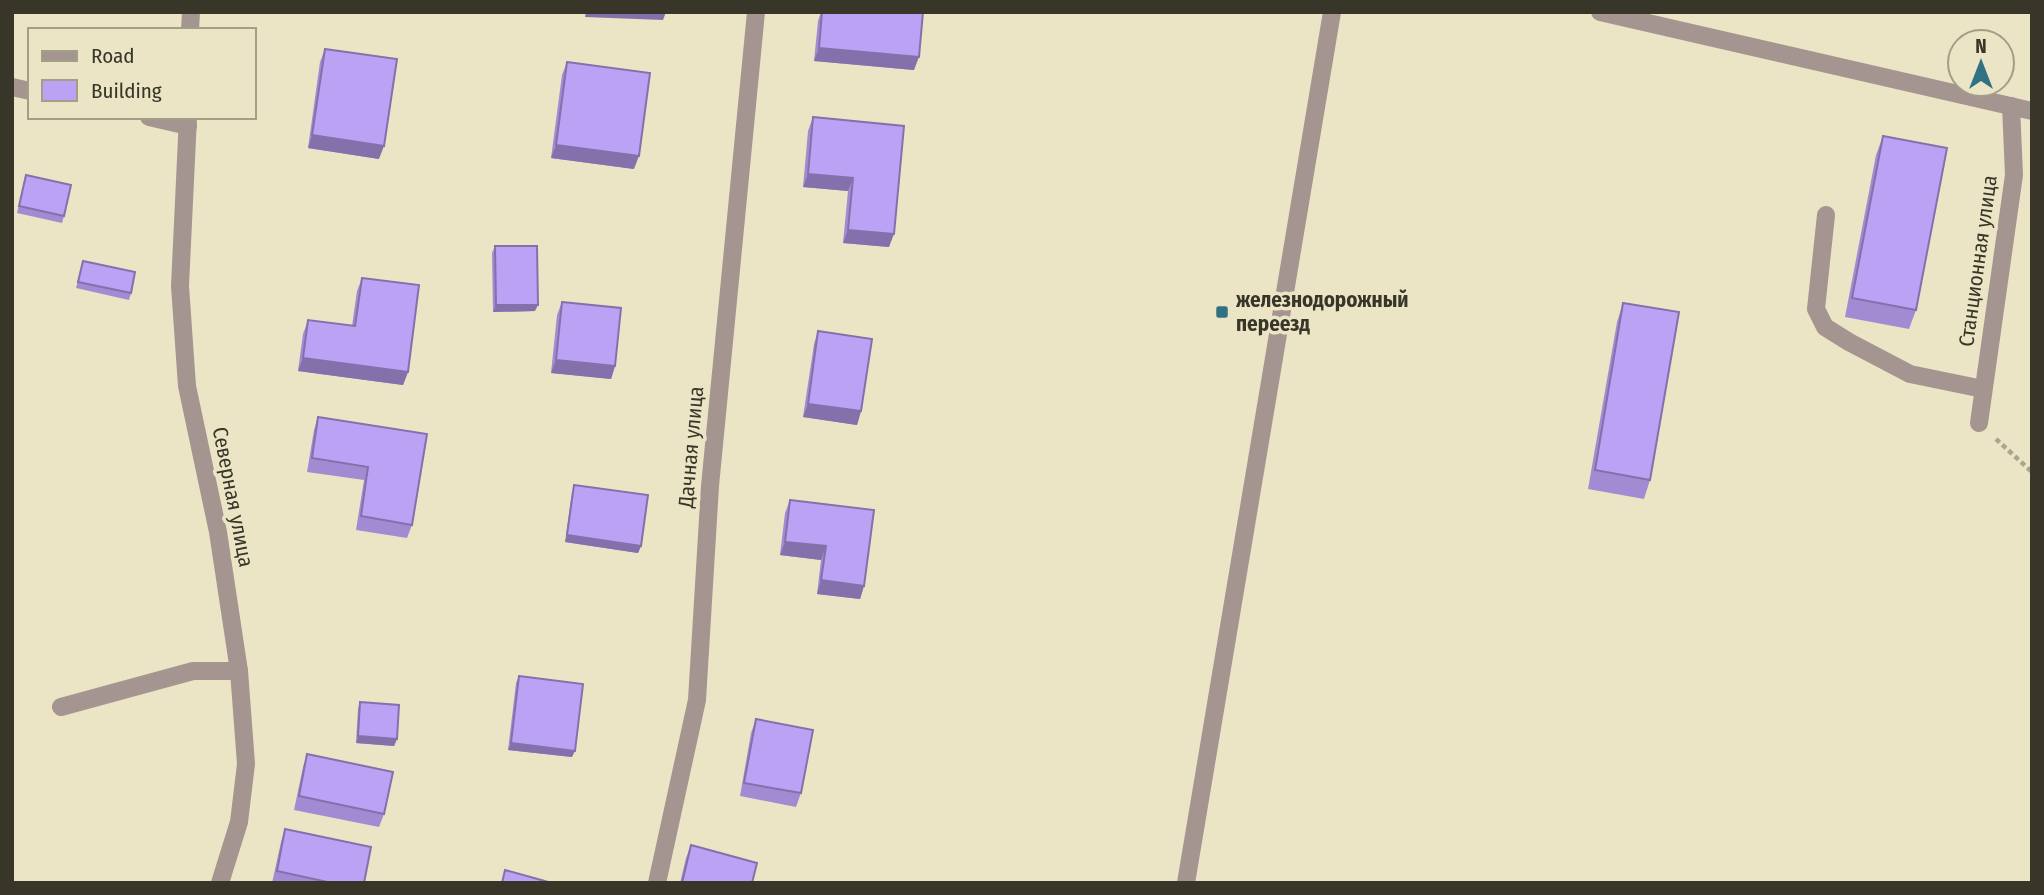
<svg xmlns="http://www.w3.org/2000/svg" width="2044" height="895" viewBox="0 0 2044 895" font-family="'Fira Sans Condensed',sans-serif">
<rect width="100%" height="100%" fill="#ebe5c5"/>
<g fill="none" stroke-linecap="round" stroke-linejoin="round">
<path stroke="#aaa58c" stroke-width="4.5" stroke-dasharray="5 3.5" stroke-linecap="butt" d="M1996 439 2032 472"/>
<path stroke="#a49591" stroke-width="18" d="M12 87 30 91
M149 117 188 126
M1826 215 1816 309 1825 327 1849 342 1910 374 1983 389
M1979 423 2014 175 2011 106
M61 707 193 671H239"/>
<path stroke="#a49591" stroke-width="18" d="M190 30 191 12
M188 117 180 286 187 386 218 532 239 671 246 764 239 822 220 883
M657 883 697 700 710 486 756 12"/>
<path stroke="#a49591" stroke-width="18" d="M1600 12 2032 111
M1186 883 1332 12"/>
</g>
<path fill="#a28bd2" d="M821 12H923L914 70 814 61 818 21Z
M325 49 379 159 308 148 320 62Z
M567 62 634 169 551 158 562 75Z
M813 117 904 126 889 247 843 243 848 191 803 187 808 131Z
M1883 136 1916 310 1909 329 1845 317 1876 155Z
M26 175 64 216 62 223 17 213Z
M495 246 535 311 493 312 492 253Z
M83 261 131 293 129 300 76 288Z
M362 278 408 372 403 385 298 371 303 334 308 320 352 326 357 291Z
M562 302 615 366 611 379 551 373 557 315Z
M1623 303 1650 480 1644 499 1588 489 1617 322Z
M818 331 861 411 857 425 803 417 814 344Z
M318 417 427 434 412 525 407 538 356 530 364 480 307 472 314 430Z
M574 485 641 546 638 553 565 542 572 492Z
M790 500 864 586 860 599 817 594 821 560 780 555 785 513Z
M519 676 572 757 508 750 516 683Z
M360 702 397 739 394 746 356 743 358 709Z
M756 719 801 793 796 807 740 796 751 733Z
M307 754 384 814 379 827 294 810 303 767Z
M285 829 364 883H272L281 842Z
M691 845 752 883H680L686 858Z"/>
<path fill="#8471ab" d="M586 12H666L663 20 585 17Z
M819 48 919 57 914 70 814 61Z
M312 135 384 146 379 159 308 148Z
M556 145 639 156 634 169 551 158Z
M808 174 853 178 848 191 803 187Z
M848 230 894 234 889 247 843 243Z
M496 305H538L535 311 493 312Z
M303 358 408 372 403 385 298 371Z
M556 360 615 366 611 379 551 373Z
M808 404 861 411 857 425 803 417Z
M567 535 641 546 638 553 565 542Z
M785 542 826 546 821 560 780 555Z
M821 580 864 586 860 599 817 594Z
M358 736 397 739 394 746 356 743Z
M511 743 575 751 572 757 508 750Z"/>
<path fill="#bca2f4" stroke="#8471ab" stroke-width="2" d="M822 12H923L919 57 819 48Z
M325 49 397 59 384 146 312 135Z
M567 62 650 73 639 156 556 145Z
M813 117 904 126 894 234 848 230 853 178 808 174Z
M1883 136 1947 148 1916 310 1852 298Z
M26 175 71 185 64 216 19 206Z
M495 246H537L538 305H496Z
M83 261 135 272 131 293 78 282Z
M362 278 419 285 408 372 303 358 308 320 355 326Z
M562 302 621 308 615 366 556 360Z
M1623 303 1679 312 1650 480 1595 470Z
M818 331 872 339 861 411 808 404Z
M318 417 427 434 412 525 361 516 368 467 312 458Z
M574 485 648 495 641 546 567 535Z
M790 500 874 510 864 586 821 580 826 546 785 542Z
M519 676 583 684 575 751 511 743Z
M360 702 399 705 397 739 358 736Z
M756 719 813 730 801 793 744 783Z
M307 754 393 772 384 814 299 796Z
M285 829 371 847 364 883H332L277 871Z
M691 845 757 863 752 883H682Z
M505 870 552 883H502Z"/>
<rect fill="#307184" stroke="#ebe5c5" stroke-width="2.5" x="1215" y="305" width="14" height="14" rx="3.5"/>
<g text-anchor="middle" dominant-baseline="central" stroke-width="7" stroke-linejoin="round" paint-order="stroke">
<g font-size="21" fill="#383529" stroke="#ebe5c5">
<text transform="translate(1978 261) rotate(-82)">Станционная улица</text>
<text transform="translate(691 447) rotate(-85)">Дачная улица</text>
<text transform="translate(233 497) rotate(79)">Северная улица</text>
</g>
<g font-size="21" font-weight="bold" fill="#383529" stroke="#ebe5c5" text-anchor="start">
<text x="1236" y="300">железнодорожный<tspan x="1236" dy="24">переезд</tspan></text>
</g>
</g>
<rect width="2044" height="895" fill="none" stroke="#383529" stroke-width="28"/>
<rect x="28" y="28" width="228" height="91" fill="#ebe5c5" stroke="#a39f87" stroke-width="2"/>
<rect x="42" y="51" width="35" height="10" fill="#a49591" stroke="#a39f87" stroke-width="2"/>
<text x="91" y="63" font-size="21" fill="#383529">Road</text>
<rect x="42" y="80" width="35" height="21" fill="#bca2f4" stroke="#a39f87" stroke-width="2"/>
<text x="91" y="98" font-size="21" fill="#383529">Building</text>
<g transform="translate(1981 63)"><circle r="33" fill="#ebe5c5" stroke="#a39f87" stroke-width="2"/>
<path d="M0-5L12 26L0 18L-12 26Z" fill="#307184"/>
<text y="-10" font-size="19" font-weight="bold" text-anchor="middle" fill="#383529">N</text>
</g>
</svg>
